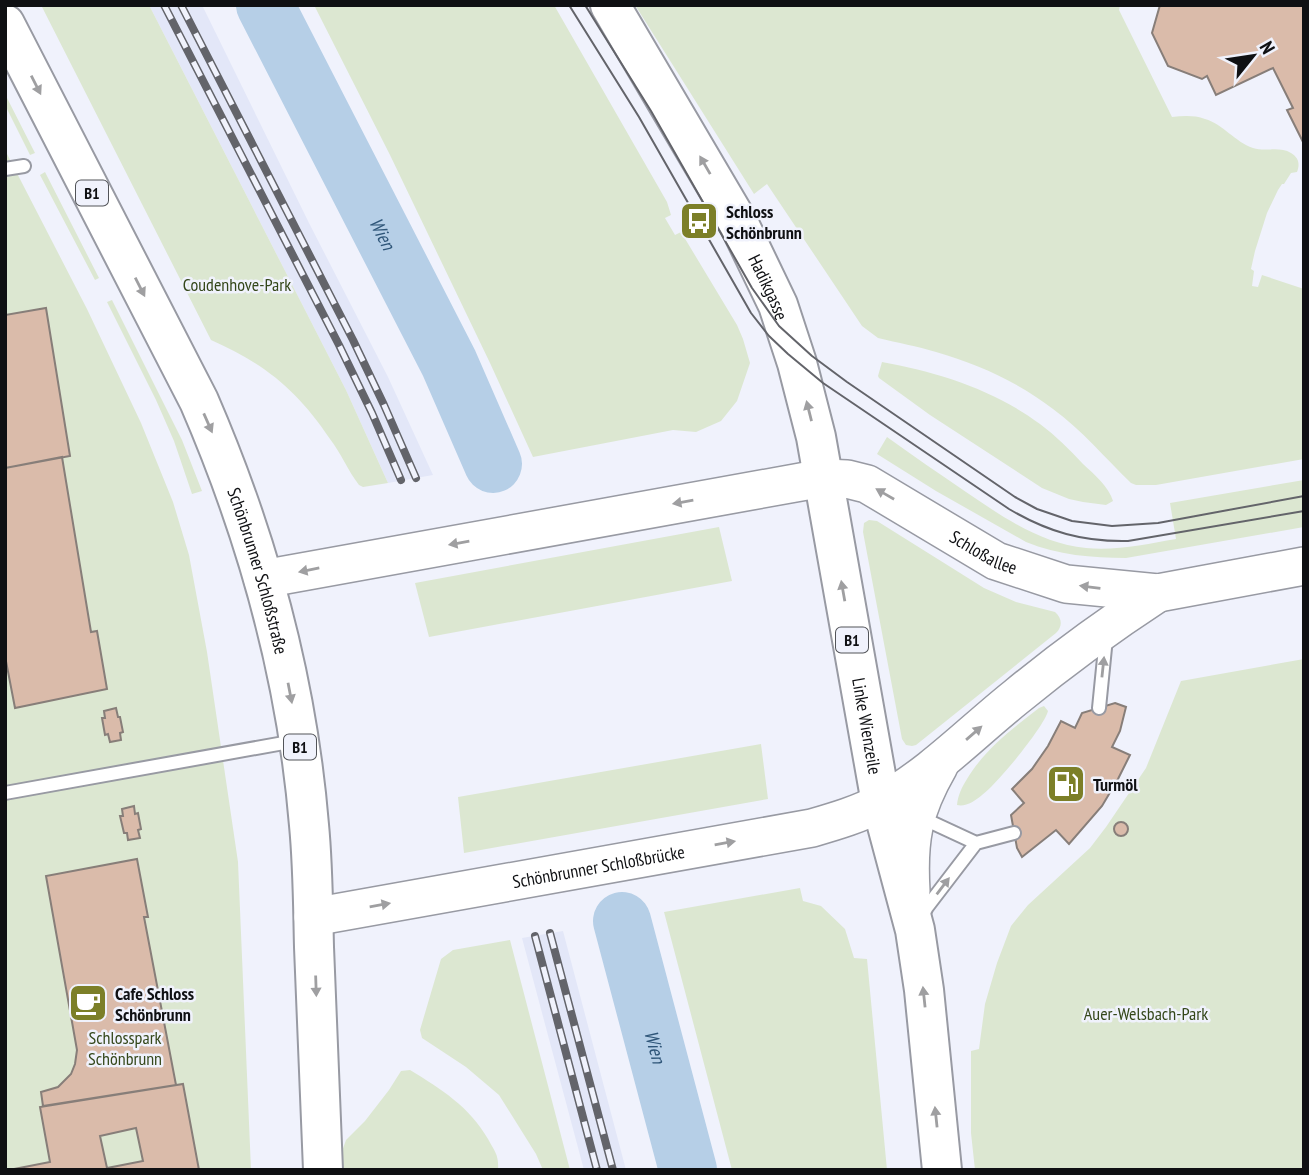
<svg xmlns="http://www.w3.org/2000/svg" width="1309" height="1175" viewBox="0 0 1309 1175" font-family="'PT Sans Narrow',sans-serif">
<rect width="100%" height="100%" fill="#f0f2fc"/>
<path fill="#e3e7f8" d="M149 5H202L309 223 388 377 433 475 388 483 346 390Z
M563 931 626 1170H584L522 938Z"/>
<path fill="#dce7d1" d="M41 5H149L346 390 388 483 363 487 359 485C348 471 341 453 330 439 297 390 265 364 211 340Z
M314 5H554L667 202 671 215 665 218 675 235 681 232 737 325 743 339 750 363 737 401 721 421 696 432 673 430 533 457 490 363 390 155Z
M635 5H1120L1119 10 1172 117C1183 116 1194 115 1205 119 1223 124 1235 142 1253 148 1265 152 1280 146 1291 153 1299 158 1300 164 1297 172L1291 173 1284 184H1282L1278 190 1267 213 1255 251 1251 269 1254 271 1252 286 1258 287 1262 275 1304 289V459L1156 485H1136L1131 483C1105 458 1082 430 1053 409 1018 382 978 364 936 352 917 346 898 343 878 338L862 326 767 184 754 194Z
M5 94 35 153 30 155 5 105Z
M5 150 87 309 141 423 173 502 189 555 207 652 238 862 251 1170H5Z
M45 172 99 278 95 280 40 175Z
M112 300 182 440 202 491 192 494 174 441 156 400 107 302Z
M882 362C938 372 994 390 1040 424 1056 436 1070 450 1083 464 1094 474 1109 487 1113 501L1106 505 1083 502 1069 499 1042 488 930 415 879 378 878 376Z
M887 437C913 456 940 474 966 492 1003 517 1041 544 1086 548 1116 551 1147 544 1176 539L1170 503 1304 480V527L1126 558C1092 558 1058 555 1026 542L936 491 877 454Z
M869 520 877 521 984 588 1016 602 1055 612C1062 618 1063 626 1056 633L916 745 912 746 906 745 902 739 863 532 864 523Z
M719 527 732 581 429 637 415 583Z
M1304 659V1170H975L971 1133V1051L979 1049 985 1004 997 963 1011 926 1028 905 1090 848 1106 827 1146 768 1181 681Z
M1044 706 1048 711C1044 727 997 784 982 795 975 801 966 807 957 805 958 795 962 787 967 779 985 749 1012 729 1039 708Z
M761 744 768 799 464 853 458 797Z
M800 888 803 901 821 906 845 929 854 958 867 959 887 1170H732L664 912Z
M510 940 570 1170H543L536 1154 499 1095 466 1067 422 1038 420 1030 441 959 453 950Z
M410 1070C441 1089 470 1107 488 1139 495 1152 499 1155 498 1170H340V1157L346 1140 365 1121 389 1090 401 1071Z"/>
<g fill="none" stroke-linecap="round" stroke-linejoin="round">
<g stroke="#b6cfe7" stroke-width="58">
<path id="s1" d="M265 5 449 363 493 464"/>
<path id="s2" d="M622 921 688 1170"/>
</g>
</g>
<path fill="#dabbaa" stroke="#877e79" stroke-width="2" fill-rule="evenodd" d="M1160 5H1304V144L1287 110 1293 108 1273 68 1216 95 1207 76 1202 79 1168 66 1152 33Z
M46 308 70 456 5 468V315Z
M62 457 91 632 97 631 107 689 15 708 5 656V468Z
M1115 703 1126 707 1120 731 1112 747 1130 755 1118 779 1102 806 1069 844 1056 830 1022 857 1017 848 1011 815 1024 803 1012 789 1032 769 1048 746 1061 721 1075 728 1082 713Z
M116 708 118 717H120L123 732 120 733 121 740 110 742 108 734 105 735 102 718H105L104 711Z
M134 806 135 814 138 813 141 829 138 830 140 838 128 840 127 833H124L120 816H123L122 809Z
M1114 829a7 7 0 1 1 14 0a7 7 0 1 1-14 0Z
M137 859 148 917H144L176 1085 43 1106 41 1092 58 1087 71 1074 75 1064 77 1050 46 876Z
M183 1084 199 1170H9L50 1162 40 1107ZM136 1128 143 1161 107 1168 100 1136Z"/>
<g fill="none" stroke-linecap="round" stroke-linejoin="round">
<defs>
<path id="service" d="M5 169 24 166
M1099 708 1106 638
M5 793 295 741
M920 817 976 843
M921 918 927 907 976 843 1014 833"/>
<g id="secondary">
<path id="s3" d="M263 579 823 478 847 479 867 484 996 561 1066 584 1158 593 1304 566"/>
<path d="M911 891C908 840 913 811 939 766"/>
<path id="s4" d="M313 917 812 828C836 821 860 814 882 802 932 774 971 733 1016 697 1061 660 1109 625 1158 593"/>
</g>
<g id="primary">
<path id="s5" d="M610 5 739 224 778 305 797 363 816 437 881 803 915 930 924 990 942 1170"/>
<path id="s6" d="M5 24 199 401C257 535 297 680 309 825 313 866 313 907 314 947 317 1021 320 1096 323 1170"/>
</g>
</defs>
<use href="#service" stroke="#989aa3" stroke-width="16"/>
<use href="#secondary" stroke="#989aa3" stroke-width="40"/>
<use href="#primary" stroke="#989aa3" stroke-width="42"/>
<use href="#service" stroke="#fff" stroke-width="12"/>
<use href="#secondary" stroke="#fff" stroke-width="37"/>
<use href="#primary" stroke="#fff" stroke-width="38"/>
<path stroke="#63646a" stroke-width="2" d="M569 5 639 117 751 313 769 336 788 354 823 383 1009 509C1048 532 1083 542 1128 541L1304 511
M585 5 651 111 752 288 779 326 812 356 847 382 1015 497 1037 509 1072 521 1112 526 1158 523 1304 496"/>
<defs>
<path id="rail" d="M164 5 339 345 372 413 401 480
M181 5 353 340 384 405 416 478
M550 933 613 1170
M535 936 597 1170"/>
</defs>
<use href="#rail" stroke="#63646a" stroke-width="8"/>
<use href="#rail" stroke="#f0f2fc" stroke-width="5" stroke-dasharray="16" stroke-linecap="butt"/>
</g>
<defs><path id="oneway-solid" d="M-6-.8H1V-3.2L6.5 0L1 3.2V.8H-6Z" transform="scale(1.75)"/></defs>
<g fill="#9f9fa1">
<use href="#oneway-solid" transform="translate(36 85) rotate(63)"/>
<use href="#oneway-solid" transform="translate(705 165) rotate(-120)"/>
<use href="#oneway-solid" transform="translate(140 287) rotate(63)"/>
<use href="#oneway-solid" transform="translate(809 411) rotate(-104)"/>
<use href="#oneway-solid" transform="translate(208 423) rotate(66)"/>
<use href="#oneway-solid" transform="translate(885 494) rotate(-150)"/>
<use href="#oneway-solid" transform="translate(683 502) rotate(170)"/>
<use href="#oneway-solid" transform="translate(459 543) rotate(170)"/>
<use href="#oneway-solid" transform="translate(309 570) rotate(169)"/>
<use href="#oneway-solid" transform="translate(1090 587) rotate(-173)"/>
<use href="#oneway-solid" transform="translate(843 591) rotate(-100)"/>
<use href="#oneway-solid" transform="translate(1103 667) rotate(-84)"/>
<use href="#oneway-solid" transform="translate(290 693) rotate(79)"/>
<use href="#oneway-solid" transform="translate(974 733) rotate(-41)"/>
<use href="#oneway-solid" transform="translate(725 843) rotate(-10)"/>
<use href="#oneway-solid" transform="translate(943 886) rotate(-53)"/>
<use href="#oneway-solid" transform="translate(380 905) rotate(-10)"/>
<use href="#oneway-solid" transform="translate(316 986) rotate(88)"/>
<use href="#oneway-solid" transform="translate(924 997) rotate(-96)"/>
<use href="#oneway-solid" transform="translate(936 1117) rotate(-96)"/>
</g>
<defs>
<symbol id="bus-square" viewBox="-11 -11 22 22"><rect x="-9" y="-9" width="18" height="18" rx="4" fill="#7c7f28" stroke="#f0f2fc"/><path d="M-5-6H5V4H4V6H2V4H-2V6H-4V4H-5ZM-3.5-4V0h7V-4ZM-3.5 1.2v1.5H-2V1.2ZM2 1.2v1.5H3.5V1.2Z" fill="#fff"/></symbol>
<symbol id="fuel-square" viewBox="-11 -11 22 22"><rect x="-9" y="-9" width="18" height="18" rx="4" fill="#7c7f28" stroke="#f0f2fc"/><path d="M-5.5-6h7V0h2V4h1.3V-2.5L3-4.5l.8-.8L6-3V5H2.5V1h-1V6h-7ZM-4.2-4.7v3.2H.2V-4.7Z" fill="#fff"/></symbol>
<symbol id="cafe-square" viewBox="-11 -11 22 22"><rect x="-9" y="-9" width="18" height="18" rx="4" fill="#7c7f28" stroke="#f0f2fc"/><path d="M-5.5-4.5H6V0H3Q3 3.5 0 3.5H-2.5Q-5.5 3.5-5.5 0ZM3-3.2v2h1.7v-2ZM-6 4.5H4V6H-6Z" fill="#fff"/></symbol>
</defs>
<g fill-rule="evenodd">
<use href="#bus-square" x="677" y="199" width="44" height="44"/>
<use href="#fuel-square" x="1044" y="762" width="44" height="44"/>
<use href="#cafe-square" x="66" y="981" width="44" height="44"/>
</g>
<g text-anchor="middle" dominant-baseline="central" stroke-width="5" stroke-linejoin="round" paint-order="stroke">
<g fill="#f0f2fc" stroke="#525459" stroke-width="2">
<rect x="76" y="180.5" width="32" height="25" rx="5"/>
<rect x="836" y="627.5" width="32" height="25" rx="5"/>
<rect x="284" y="734.5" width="32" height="25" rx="5"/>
</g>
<g font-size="16" font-weight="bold" fill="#0f1013">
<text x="92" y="193">B1</text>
<text x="852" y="640">B1</text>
<text x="300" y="747">B1</text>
</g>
<g font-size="18" font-weight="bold" fill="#0f1013" stroke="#f0f2fc" text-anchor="start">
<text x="726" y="211">Schloss<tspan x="726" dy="21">Schönbrunn</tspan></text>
<text x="1093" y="784">Turmöl</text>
<text x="115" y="993">Cafe Schloss<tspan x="115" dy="21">Schönbrunn</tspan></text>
</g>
<g font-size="18" fill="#34471a" stroke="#f0f2fc">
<text x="237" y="284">Coudenhove-Park</text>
<text x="1146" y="1013">Auer-Welsbach-Park</text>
<text x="125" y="1037">Schlosspark<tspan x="125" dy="21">Schönbrunn</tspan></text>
</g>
<g font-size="18" fill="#0f1013" stroke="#f0f2fc">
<text stroke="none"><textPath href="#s5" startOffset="324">Hadikgasse</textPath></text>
<text stroke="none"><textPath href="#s3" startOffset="749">Schloßallee</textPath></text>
<text stroke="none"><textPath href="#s6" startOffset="604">Schönbrunner Schloßstraße</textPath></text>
<text stroke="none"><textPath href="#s5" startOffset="775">Linke Wienzeile</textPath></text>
<text stroke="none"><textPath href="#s4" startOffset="290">Schönbrunner Schloßbrücke</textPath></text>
</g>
<g font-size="19" font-style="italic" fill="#2e5578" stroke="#f0f2fc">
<text stroke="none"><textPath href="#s1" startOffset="257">Wien</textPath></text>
<text stroke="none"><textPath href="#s2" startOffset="130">Wien</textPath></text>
</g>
</g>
<rect width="1309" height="1175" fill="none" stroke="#0f1013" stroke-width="14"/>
<g transform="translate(1253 56) rotate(60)" stroke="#f0f2fc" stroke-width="5" paint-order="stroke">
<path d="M0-5L12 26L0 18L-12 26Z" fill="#0f1013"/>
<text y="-10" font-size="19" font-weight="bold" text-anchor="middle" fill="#0f1013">N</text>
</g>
</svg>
